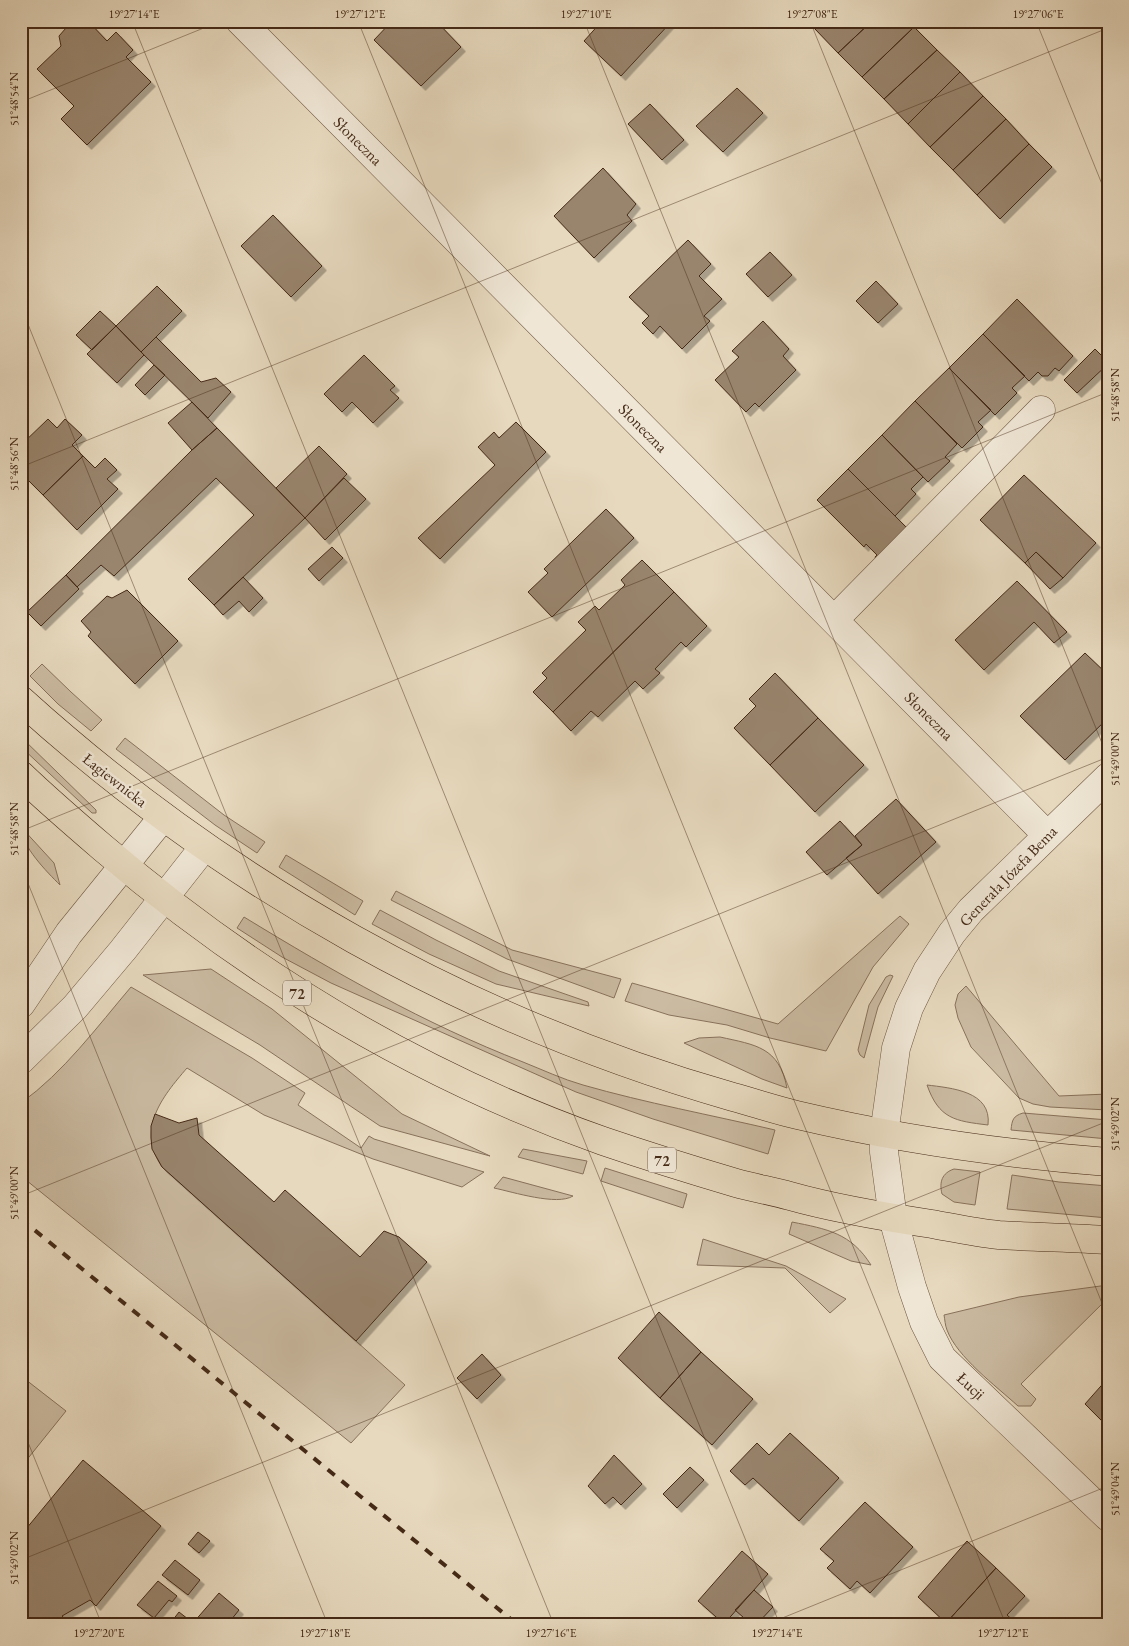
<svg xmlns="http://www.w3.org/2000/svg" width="1129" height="1646" viewBox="0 0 1129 1646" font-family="'EB Garamond',serif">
<defs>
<filter id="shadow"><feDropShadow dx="4.5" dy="4.5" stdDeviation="0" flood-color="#0004"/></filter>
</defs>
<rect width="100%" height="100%" fill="#e7d9be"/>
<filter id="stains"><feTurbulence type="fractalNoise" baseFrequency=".004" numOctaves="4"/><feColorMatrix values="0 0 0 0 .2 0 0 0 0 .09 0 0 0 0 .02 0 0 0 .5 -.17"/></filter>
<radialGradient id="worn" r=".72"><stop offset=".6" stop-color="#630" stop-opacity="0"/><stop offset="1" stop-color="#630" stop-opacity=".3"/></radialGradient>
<path fill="#cbbba2" stroke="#88725c" d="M42 664 71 692 102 720 91 731 58 704 30 676Z
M21 737 96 810V813H92L21 747Z
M125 738 224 815 265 842 257 853 215 825 116 749Z
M21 827 54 863 60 885C47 872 21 846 21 827Z
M286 855 363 901 355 915 279 867Z
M396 891 512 950 621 979 614 998 507 959 391 900Z
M380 910 436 940 499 971 588 1002 589 1006 496 984 429 954 372 924Z
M900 916 909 924 873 967 826 1051 770 1038 727 1025 669 1015 625 1001 632 983 778 1024Z
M244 917C334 972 425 1024 523 1062 543 1070 562 1079 583 1085 646 1103 711 1115 775 1130L768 1154 653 1119 576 1092 331 983 282 957 237 928Z
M211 969 272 1009 402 1114 490 1156 380 1126 260 1045 143 975Z
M890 975 893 976 878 1007 864 1058 860 1055 858 1050 869 1005 886 977Z
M966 986 1059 1096 1108 1094V1110L1050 1107 1033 1104 1019 1098 971 1047 958 1018 955 1005 958 994Z
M131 987 252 1058 305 1093 298 1105 361 1148 369 1136 374 1139 484 1172 462 1187 373 1159 264 1115 187 1068C162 1097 136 1129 162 1167L405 1385 351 1443 21 1176V1103C64 1072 97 1027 131 987Z
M720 1037C756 1045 779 1047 787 1088L762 1079 684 1043 699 1038Z
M927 1085C951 1088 992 1091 988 1125 955 1121 939 1119 927 1085Z
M1023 1113 1108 1120V1139L1011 1130C1012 1120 1013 1116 1023 1113Z
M523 1149 587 1161 583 1174 518 1157Z
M605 1168 687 1194 683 1208 601 1181Z
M954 1169 980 1172 975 1205 954 1202 942 1194C939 1182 942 1173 954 1169Z
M1012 1175 1059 1182 1108 1186V1218L1007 1209Z
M503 1177 573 1196C557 1206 513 1192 494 1188Z
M792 1222C827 1229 851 1233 871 1265L851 1261 789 1234Z
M703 1239 786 1266 846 1299 830 1313 785 1268 697 1265Z
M1108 1285V1298L1021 1384 1036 1399 1031 1406H1018C996 1386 957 1357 947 1330 945 1325 945 1320 944 1315L1019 1297Z
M21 1376 66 1411 21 1467Z"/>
<path fill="#99856e" stroke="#452a17" filter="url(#shadow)" d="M84 21H88L107 41 116 32 133 50 126 57 151 82 87 145 61 119 74 106 37 69 61 46 59 36 66 28H77Z
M392 21H436L461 47 421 86 374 40Z
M602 21H672L621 76 584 41Z
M807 21H823L815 29Z
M823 21H872L838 53 815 29Z
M872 21H909L914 27 862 77 838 53Z
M914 27 937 50 884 99 862 77Z
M937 50 960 72 908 124 884 99Z
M960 72 983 96 930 147 908 124Z
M737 88 763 113 723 152 696 126Z
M983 96 1006 119 953 170 930 147Z
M650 104 684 140 662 160 628 124Z
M1006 119 1029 144 977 195 953 170Z
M1029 144 1052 167 1000 219 977 195Z
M603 168 636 204 627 215 632 221 594 258 554 216Z
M273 215 322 266 291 297 241 246Z
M688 240 711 264 699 276 722 299 704 316 710 321 682 349 660 326 653 334 642 323 649 316 629 297Z
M770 252 792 275 768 297 746 274Z
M876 281 898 304 878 323 856 301Z
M157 286 182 311 141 352 116 326Z
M1017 299 1073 356 1059 371 1055 368 1048 376H1042L1038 372 1029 381 983 334Z
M100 311 116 326 92 350 76 335Z
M763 321 789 349 783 356 796 370 759 407 755 403 746 412 715 380 739 357 732 351Z
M116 326 144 355 117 383 87 354Z
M983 334 1025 376 1012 388 1017 393 995 415 949 368Z
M156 337 201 382 216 378 231 392 208 418 141 352Z
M1095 349 1108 362V364L1077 393 1064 380Z
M364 355 395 386 390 390 399 398 373 423 352 402 342 412 324 394Z
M154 365 165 375 145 395 135 385Z
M949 368 991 410 978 422 983 427 962 448 915 401Z
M915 401 957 444 945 457 950 461 928 482 882 435Z
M192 402 217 428 192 450 168 423Z
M48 419 57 428 65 419 82 435 72 445 83 456 43 495 21 473V445Z
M516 422 546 452 440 559 418 538 495 465 478 447 494 432 499 438Z
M217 428 305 518 214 605 188 579 254 515 216 478 114 576 101 565 77 587 66 575 192 450Z
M882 435 923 477 911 489 916 494 895 516 848 469Z
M319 446 347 474 305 518 276 488Z
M83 456 95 468 105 458 117 470 107 479 118 489 77 530 43 495Z
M848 469 907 528 876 559 875 557 877 555 866 544 864 547 817 500Z
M1024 475 1096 543 1063 578 1036 552 1025 563 980 520Z
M344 478 366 499 325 540 305 518Z
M606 509 634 538 552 617 528 592 548 573 544 569Z
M332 547 343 558 319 581 308 569Z
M1036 552 1063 578 1050 589 1025 563Z
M642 560 674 592 553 712 533 692 547 678 542 673 586 630 578 622 595 606 599 610 625 585 621 580Z
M1108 560V572L1102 566Z
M66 575 79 589 41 626 27 612Z
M243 577 263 598 249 612 239 601 223 615 214 605Z
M1017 581 1067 632 1054 643 1034 622 984 670 955 640Z
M127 590 178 641 135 684 88 636 91 632 81 621 107 596 112 598Z
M674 592 707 626 686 647 681 642 655 669 660 673 643 689 635 681 598 717 591 711 571 731 553 712Z
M1085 653 1108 675V718L1065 760 1020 716Z
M775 673 818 718 770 765 734 728 756 706 749 699Z
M818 718 864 765 815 812 770 765Z
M896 799 936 842 878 894 846 858 862 845 855 836Z
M840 821 862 845 827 875 806 852Z
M155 1114 179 1123 197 1118 199 1135 274 1202 285 1190 360 1257 384 1231 399 1237 427 1262 356 1341 162 1167 152 1149 151 1138V1126Z
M659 1312 701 1352 660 1398 618 1358Z
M701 1352 753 1399 712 1445 660 1398Z
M482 1354 501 1375 477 1399 457 1378Z
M1108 1378V1427L1085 1404Z
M790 1433 839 1478 799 1521 753 1478 745 1485 730 1471 757 1443 769 1455Z
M614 1455 642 1484 621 1505 613 1497 605 1504 588 1486Z
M83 1460 161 1526 96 1606 90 1600 62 1616 72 1625H21V1549L24 1547 21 1544V1535Z
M690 1467 704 1480 677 1508 663 1494Z
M865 1502 913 1547 870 1593 857 1581 850 1589 838 1578 827 1568 834 1561 820 1549Z
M198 1532 210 1541 199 1553 188 1544Z
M967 1541 996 1568 946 1623 918 1597Z
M742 1551 768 1574 724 1624 698 1601Z
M175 1560 200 1580 188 1595 162 1575Z
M996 1568 1025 1596 1007 1615 1015 1622 1013 1625H947L946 1623Z
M158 1581 177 1596 172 1602 169 1600 154 1618 137 1605Z
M754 1590 773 1607 756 1625H752L735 1610Z
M219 1593 239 1610 227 1625H169L179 1612 193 1623Z"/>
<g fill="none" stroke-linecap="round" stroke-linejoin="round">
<defs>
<path id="minor" d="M240 21 1047 835
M834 620 1041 410
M1108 777 971 910 952 933 927 971 909 1008 896 1048 884 1134V1152L893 1218 912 1287 924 1322 942 1358 1108 1517
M21 1004 69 933 163 817
M21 1060 75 1007 123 950 204 847"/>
<path id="major" d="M21 700C224 884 469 1022 733 1097 755 1103 776 1110 797 1115 899 1139 1003 1154 1108 1162
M21 775C47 800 75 824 103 848 251 974 419 1076 603 1141 647 1156 692 1170 736 1183 754 1188 772 1191 790 1196 836 1209 885 1217 932 1224 954 1228 977 1233 999 1235 1035 1237 1071 1238 1108 1240"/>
</defs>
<use href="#minor" stroke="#6e5641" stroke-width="29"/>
<use href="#major" stroke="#452a17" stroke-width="29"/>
<use href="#minor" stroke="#efe6d5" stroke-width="28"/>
<use href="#major" stroke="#e7d9be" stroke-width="28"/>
<path stroke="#452a17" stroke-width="4" stroke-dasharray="9 9" stroke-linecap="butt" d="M21 1219 518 1625"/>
</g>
<path fill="none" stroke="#452a17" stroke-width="1" stroke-opacity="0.45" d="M132 21 780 1625M358 21 1006 1625M584 21 1108 1318M810 21 1108 758M1036 21 1108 199M21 102 221 21M21 307 554 1625M21 467 1108 28M21 831 1108 392M21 866 328 1625M21 1196 1108 757M21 1425 102 1625M21 1560 1108 1121M765 1625 1108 1486"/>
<g text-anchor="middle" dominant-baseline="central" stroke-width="5" stroke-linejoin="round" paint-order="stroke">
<g fill="#efe6d5" stroke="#786250" stroke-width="1">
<rect x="283" y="980.5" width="28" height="25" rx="4"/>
<rect x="648" y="1147.5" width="28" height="25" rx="4"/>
</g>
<g font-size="15" font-weight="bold" fill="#452a17">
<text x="297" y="993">72</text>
<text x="662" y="1160">72</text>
</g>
<g font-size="16" fill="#452a17" stroke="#efe6d5">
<text transform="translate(358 141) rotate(45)">Słoneczna</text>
<text transform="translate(643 428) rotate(45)">Słoneczna</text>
<text transform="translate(929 716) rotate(45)">Słoneczna</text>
<text transform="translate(115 780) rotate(38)">Łagiewnicka</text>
<text transform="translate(1008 876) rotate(-46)">Generała Józefa Bema</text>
<text transform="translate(971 1386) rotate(43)">Łucji</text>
</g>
</g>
<rect width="1129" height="1646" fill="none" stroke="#e7d9be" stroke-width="55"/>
<rect x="28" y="28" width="1074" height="1590" fill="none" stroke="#452a17" stroke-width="2"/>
<g font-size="12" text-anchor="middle" fill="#452a17">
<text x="134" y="18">19°27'14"E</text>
<text x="360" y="18">19°27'12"E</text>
<text x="586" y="18">19°27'10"E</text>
<text x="812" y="18">19°27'08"E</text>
<text x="1038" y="18">19°27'06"E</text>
<text transform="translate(14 99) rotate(-90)" y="4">51°48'54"N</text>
<text transform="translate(1115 395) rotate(-90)" y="4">51°48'58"N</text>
<text transform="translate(14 464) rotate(-90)" y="4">51°48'56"N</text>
<text transform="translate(1115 759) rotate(-90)" y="4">51°49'00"N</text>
<text transform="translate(14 829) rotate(-90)" y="4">51°48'58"N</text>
<text transform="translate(1115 1124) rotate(-90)" y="4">51°49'02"N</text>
<text transform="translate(14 1193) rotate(-90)" y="4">51°49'00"N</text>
<text transform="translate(1115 1489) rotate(-90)" y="4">51°49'04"N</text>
<text transform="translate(14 1558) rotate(-90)" y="4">51°49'02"N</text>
<text x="99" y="1637">19°27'20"E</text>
<text x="325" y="1637">19°27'18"E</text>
<text x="551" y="1637">19°27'16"E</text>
<text x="777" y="1637">19°27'14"E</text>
<text x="1003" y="1637">19°27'12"E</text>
</g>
<rect width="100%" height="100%" filter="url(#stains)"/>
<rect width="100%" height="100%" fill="url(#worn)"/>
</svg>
